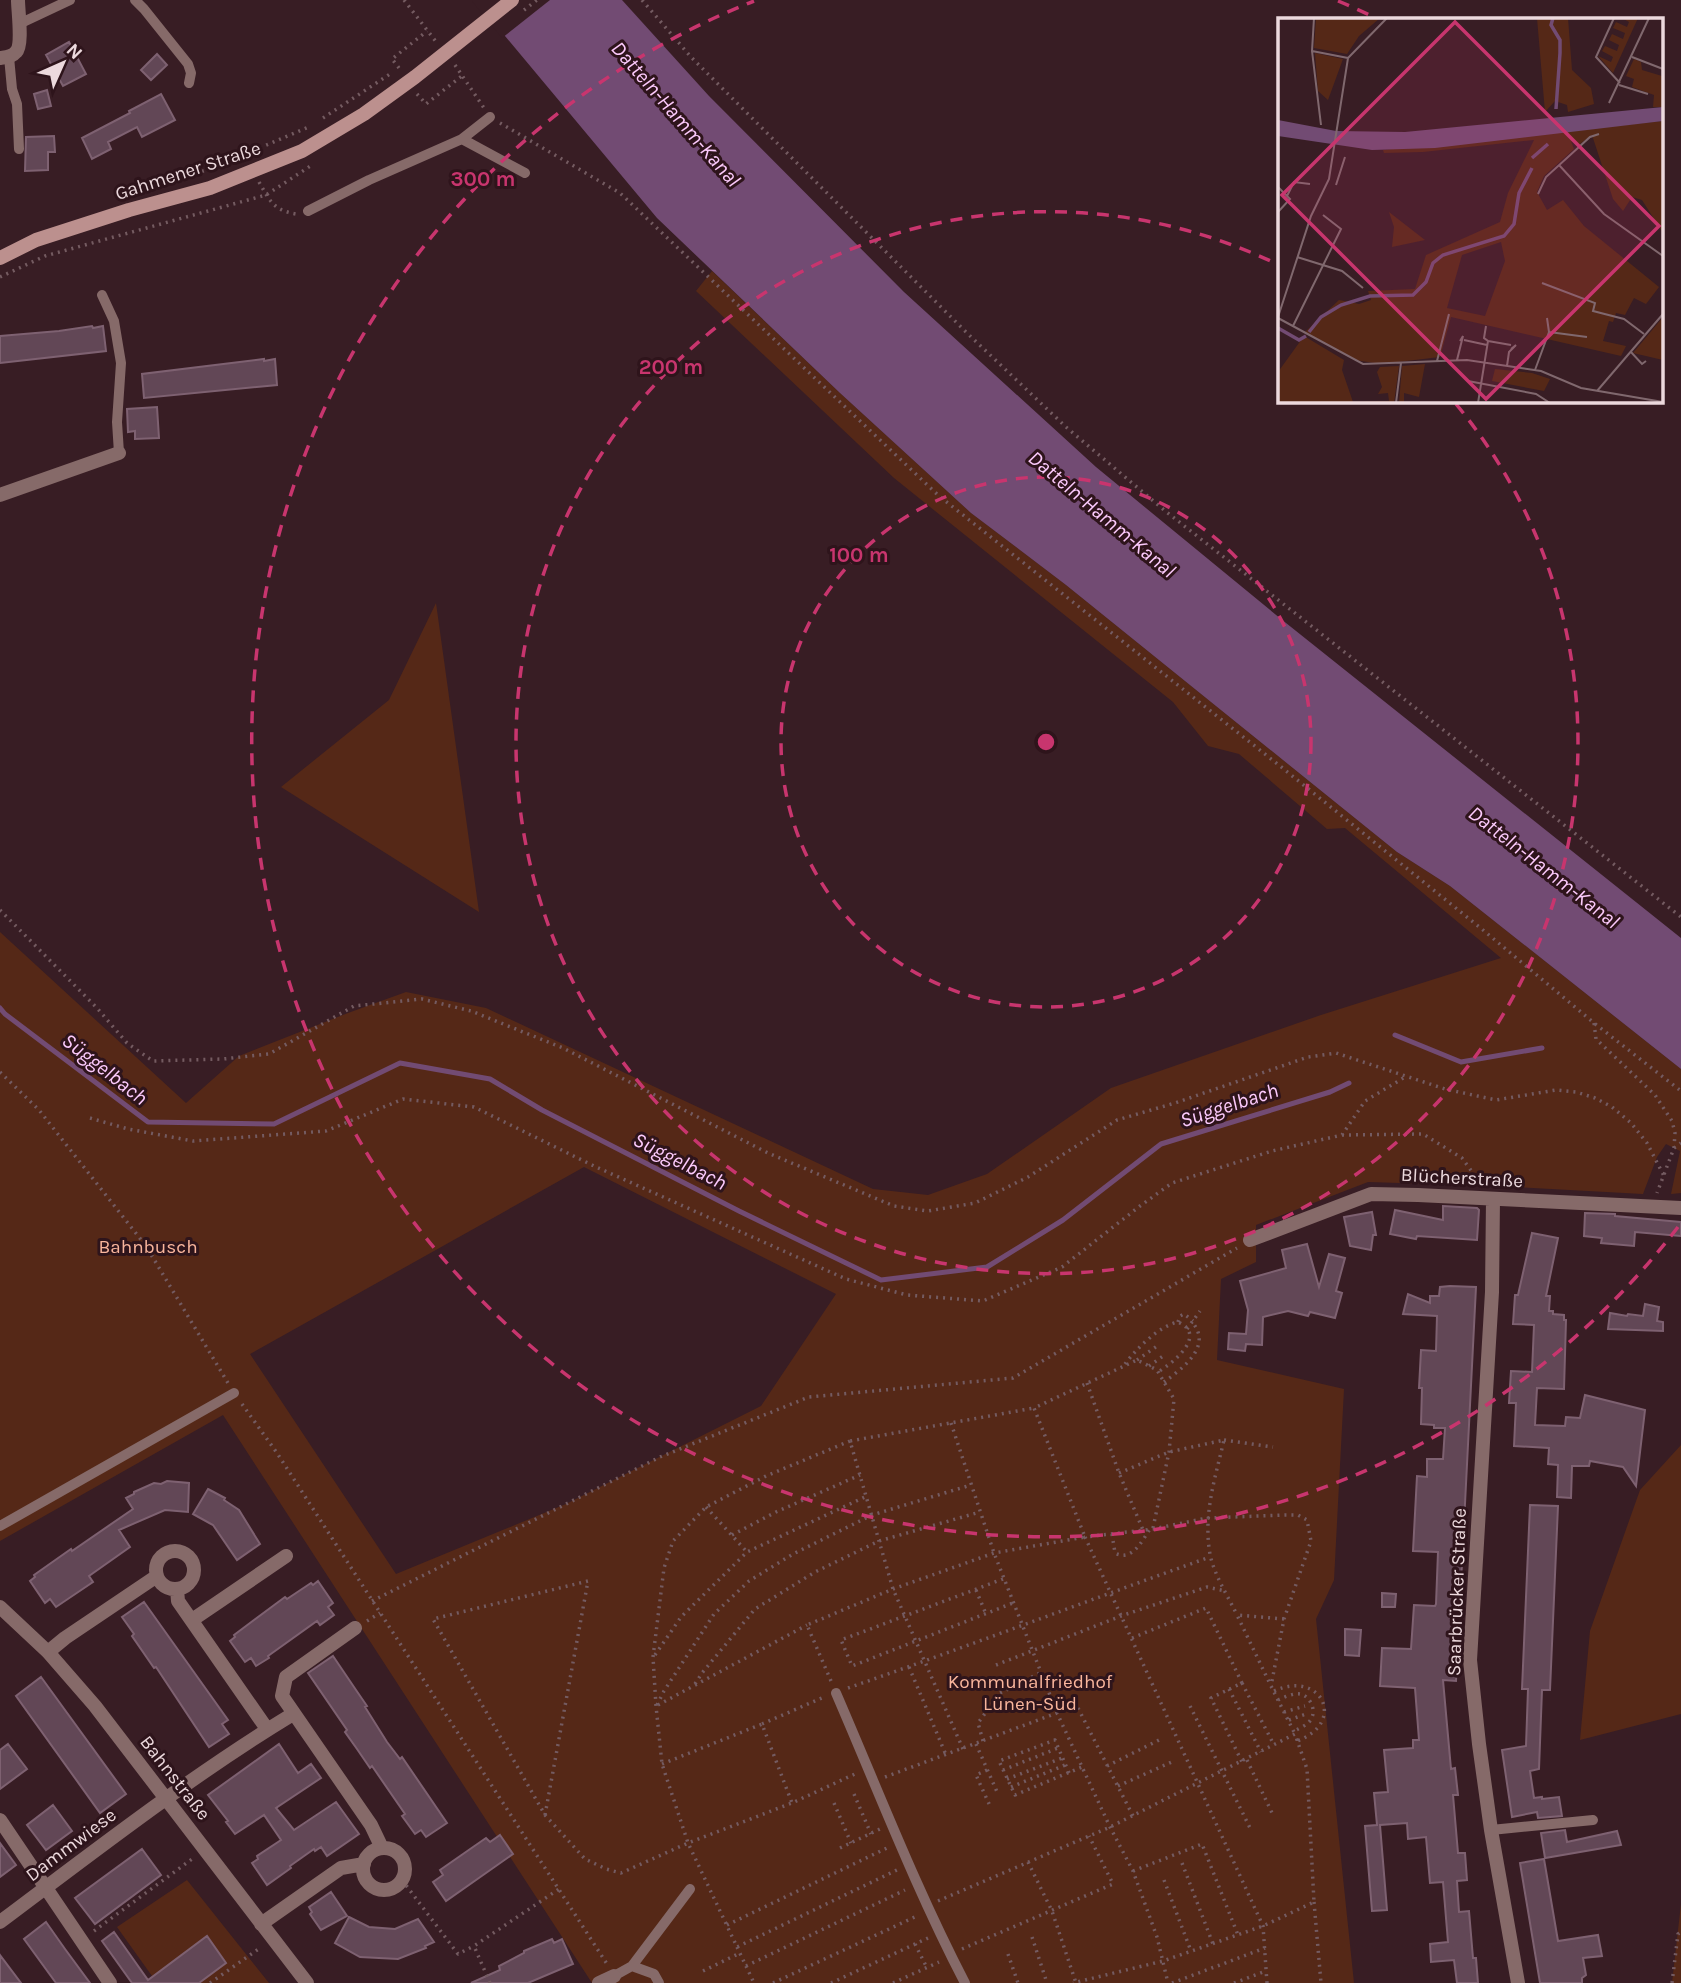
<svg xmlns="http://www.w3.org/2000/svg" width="1681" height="1983" viewBox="0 0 1681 1983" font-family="Karla,sans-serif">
<rect width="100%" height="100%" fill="#381d24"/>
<path fill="#552817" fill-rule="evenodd" d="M712 271 840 393 971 513 1066 585 1397 852 1450 886 1681 1069V1193L1671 1194 1680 1151 1666 1144 1657 1157 1643 1194 1498 1186 1368 1182 1256 1225V1262L1221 1279 1217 1360 1344 1389 1334 1580 1316 1619 1354 1983H592L223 1415 0 1541V932L186 1103 239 1056 348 1013 406 992 486 1008 873 1189 928 1195 987 1174 1111 1088 1321 1015 1501 958 1345 828 1327 829 1239 754 1208 746 1173 702 894 478 696 291ZM584 1167 836 1294 761 1406 566 1504 396 1574 250 1354Z
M436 603 479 912 281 787 389 700Z
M1681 1445V1714L1580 1740 1590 1631 1640 1490Z
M187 1880 269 1983H157L117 1927Z
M1681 1904V1983H1672Z"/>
<path fill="#724b73" d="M475 0H622L709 96 904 292 1096 467 1281 619 1681 938V1069L1450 886 1397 852 1066 585 971 513 840 393 657 218Z"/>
<path fill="#381d24" d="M473 0H550L502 38 472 1Z"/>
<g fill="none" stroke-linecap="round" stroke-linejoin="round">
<path stroke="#724b73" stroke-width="5" d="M0 1008 5 1014 148 1122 274 1124 400 1063 490 1079 542 1110 739 1211 881 1280 987 1267 1063 1220 1161 1144 1330 1092 1349 1083
M1395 1035 1461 1062 1542 1048"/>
</g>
<path fill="#624756" stroke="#7e6171" stroke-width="2" d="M69 42 86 74 63 86 46 55Z
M157 54 167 65 151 80 141 70Z
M47 90 51 106 38 109 34 94Z
M161 94 175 120 142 137 137 127 108 142 111 149 92 159 82 138 130 113 129 111Z
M54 136 55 152H48V170L25 171 26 137Z
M92 326 93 328 103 326 106 351 0 363V336L59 331Z
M264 359V361L275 359 277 385 144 398 142 374Z
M157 407 159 438 135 439V431L128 432 127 409Z
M1443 1206 1477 1208 1479 1210 1477 1240 1417 1236 1416 1239 1390 1234 1395 1210 1443 1220Z
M1372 1212 1376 1235H1373L1371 1250 1350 1246 1344 1217Z
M1585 1213 1615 1214V1216L1681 1222V1236L1635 1232 1634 1246 1601 1243 1602 1238 1584 1236Z
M1532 1233 1558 1238 1546 1296H1550L1549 1311H1553V1314L1564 1315V1320H1566L1564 1389 1537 1388 1535 1425 1565 1426 1566 1417 1580 1418 1585 1395 1645 1410 1636 1486 1623 1467 1590 1461 1589 1466H1572L1571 1498 1557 1497 1558 1465 1548 1464 1549 1448 1514 1446 1516 1403H1509L1511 1371 1532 1372 1534 1325 1513 1324 1515 1295H1518Z
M1307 1244 1319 1287 1329 1254 1345 1258 1336 1291 1342 1293 1335 1318 1310 1312 1308 1316 1288 1311 1263 1317 1262 1345 1246 1344 1245 1351 1228 1349 1229 1333 1246 1334 1248 1310 1240 1281 1286 1268 1282 1250Z
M1450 1286 1476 1287 1456 1681 1443 1680 1451 1769 1455 1768 1458 1795H1453L1458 1853H1465L1467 1880 1457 1881 1459 1912 1469 1911 1473 1958H1476L1478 1983H1457L1454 1960 1431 1962 1430 1944 1448 1942 1443 1882 1430 1883 1426 1837 1408 1839 1407 1823 1380 1825 1387 1910 1372 1911 1365 1826 1377 1825 1374 1793 1388 1792 1384 1750 1413 1748V1740H1419L1415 1688 1380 1686 1382 1648 1411 1649 1414 1605 1435 1606 1436 1604 1438 1552 1413 1551 1417 1476 1427 1477V1459H1443L1445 1428H1434V1425L1421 1424 1422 1388H1419L1421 1350 1436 1351 1437 1316 1403 1314 1408 1294 1430 1303V1296H1439L1440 1287Z
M1645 1304 1659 1307 1657 1321 1663 1322V1331L1608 1329 1610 1313 1627 1316 1628 1314 1643 1316Z
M167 1481 189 1483 188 1512 165 1510 119 1530 130 1547 89 1576 93 1582 56 1607 50 1599 45 1603 30 1581 35 1577 34 1575 71 1549 72 1551 133 1509 126 1498 134 1494V1492L154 1483 161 1484Z
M208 1489 225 1498 224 1500 239 1510 260 1544 237 1560 213 1525 193 1514Z
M1530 1505 1558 1506 1550 1690H1542L1539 1769 1530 1771 1534 1798 1542 1797V1799L1559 1797 1562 1816 1538 1818 1537 1812 1512 1817 1502 1750 1526 1746 1528 1689H1522Z
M318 1581 333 1603 328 1607 334 1615 320 1625 317 1621 268 1656 269 1658 256 1666 251 1658 245 1662 230 1641 235 1637 234 1635 285 1597 287 1599 311 1583 313 1585Z
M1382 1593 1396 1594 1395 1607H1382Z
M144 1602 228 1720 222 1724 229 1734 209 1747 156 1667 154 1668 132 1636 134 1634 122 1617Z
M1345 1629 1361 1630 1359 1656 1345 1655Z
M333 1656 356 1690 367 1706 365 1707 387 1742 400 1759 402 1757 447 1823 426 1837 421 1830 415 1834 402 1816 405 1814 372 1766 370 1768 357 1749 345 1732 347 1730 308 1673Z
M41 1677 126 1794 100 1813 16 1696Z
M8 1744 27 1769 0 1789V1750Z
M279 1744 298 1773 311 1764 321 1778 276 1808 294 1830 336 1802 359 1834 327 1856 321 1847 315 1851 314 1849 290 1866 291 1868 267 1885 252 1863 258 1859 257 1856 281 1840 264 1815 235 1834 226 1822 228 1821 208 1795Z
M53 1805 72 1831 46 1850 27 1825Z
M1565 1830 1567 1842 1617 1831 1621 1845 1545 1858 1541 1833Z
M500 1835 513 1854 446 1901 433 1882 443 1875 440 1870 486 1838 490 1842Z
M0 1843 16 1865 0 1877Z
M142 1849 161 1875 95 1924 75 1898Z
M1544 1859 1558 1941 1598 1935 1602 1956 1583 1958 1586 1975 1582 1978V1983H1540L1520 1863Z
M331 1892 347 1916 321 1930 310 1914 312 1912 309 1907Z
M349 1917 369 1927 395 1929 418 1919 434 1942 425 1946 426 1948 398 1959 360 1957 335 1943Z
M46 1922 65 1949 90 1983H56L24 1939Z
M114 1932 148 1980 207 1936 226 1963 199 1983H132L102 1941Z
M552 1939 554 1943 562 1939 573 1964 528 1983H471L500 1970 499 1966 524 1953V1951Z
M0 1955 21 1983H0Z"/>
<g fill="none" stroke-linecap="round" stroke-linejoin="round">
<path stroke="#745b61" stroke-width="3.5" stroke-dasharray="2 5" stroke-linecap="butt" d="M404 0 437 43
M642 0 691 57 967 333 1066 427 1164 510 1681 917
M524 10 537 0
M455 65 484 108
M399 68 392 59 427 31
M417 94 426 104 463 75
M323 118 390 74
M500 123 620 193 939 496 1280 766 1483 930 1594 1023 1681 1091
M234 159 311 126
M182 178 218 166
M259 182C270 201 273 210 296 214
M0 277 45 256 266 195 312 165
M0 910 97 1008 127 1043 153 1061 223 1059 269 1054 354 1006 422 999 471 1011 563 1048 768 1153 894 1206 928 1211 975 1203 1028 1177 1117 1120 1175 1103 1308 1057 1336 1053 1445 1089 1496 1100 1556 1090 1576 1092 1595 1098 1612 1107 1631 1123 1647 1143 1664 1176
M1594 1023 1596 1039 1655 1095 1672 1121 1675 1133 1674 1148 1657 1193
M0 1072 39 1110 146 1246 228 1383
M90 1118 128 1129 193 1141 326 1131 403 1099 474 1107 594 1166 846 1279 907 1295 983 1301 1062 1267 1140 1206 1172 1183 1272 1151 1342 1135 1365 1101 1405 1077
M1342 1135 1423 1134 1462 1158 1481 1184
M1674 1148 1681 1143
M1178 1322 1180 1316 1184 1314 1193 1321
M1187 1329 1200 1311
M1137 1360 1160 1344
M1125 1364C1136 1349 1159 1326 1178 1322 1208 1335 1173 1363 1158 1372
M1149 1366 1166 1354
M1164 1382C1183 1368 1213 1346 1192 1322
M1087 1383 1119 1473 1143 1530
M242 1404 277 1453 607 1964
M951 1423 994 1553 1057 1713 1110 1827 1133 1871 1157 1937 1168 1983
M1224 1440 1273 1447
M850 1441 766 1476 706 1507 673 1541 664 1568 653 1657 656 1706 662 1764 688 1843 737 1947 899 1869
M1119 1473 1169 1452 1224 1440C1215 1479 1203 1514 1210 1554 1214 1575 1228 1596 1237 1615
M706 1507 747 1552
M1112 1534 1115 1553C1132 1562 1142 1541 1150 1529
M732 1535 776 1512 860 1475
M1003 1579 841 1640 852 1666 1013 1603
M976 1590 986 1614
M372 1601 660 1457 809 1397 1013 1378 1237 1248
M1284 1619 1237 1615 1271 1686 1295 1734
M367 1621 380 1613
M1132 1638 1206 1608 1242 1683 1211 1698 1242 1762
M655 1655 681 1617 747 1552 867 1496
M996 1665 1121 1616 1207 1587 1225 1591
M909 1667 946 1755
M831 1681 807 1625 893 1589 994 1553 1085 1537 1034 1408 1137 1360 1157 1370 1174 1399 1169 1452 1153 1528
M1242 1683 1274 1745
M695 1684 702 1673 755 1609 815 1572 879 1541 980 1512
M848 1688C969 1646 1089 1600 1210 1557
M1229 1689 1261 1752
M1274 1691C1322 1669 1347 1723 1297 1741
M1278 1700C1285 1697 1293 1693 1300 1694 1309 1695 1316 1709 1312 1717 1310 1724 1300 1728 1294 1731
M657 1705 664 1691 714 1614 749 1581 793 1554 872 1515 971 1485
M658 1705 807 1625
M1190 1706 1251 1830
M1078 1708 1133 1816
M1284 1712 1305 1706
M1289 1720 1306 1714
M762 1724 824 1697
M983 1741 978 1723 1000 1693 1040 1673
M976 1744 998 1794
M963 1749 893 1589 850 1441 1034 1408
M1247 1760 1273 1815
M662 1764 762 1724 792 1803
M1107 1766 1161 1739
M987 1770 976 1775 990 1806
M1003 1770 1058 1748
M1069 1773 1055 1740 999 1761 1015 1795 1082 1767
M885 1777 1057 1713
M1007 1779 1062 1758
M1118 1786 1174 1761
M1011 1787 1065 1765
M854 1794 871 1834
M834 1803 851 1843
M545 1815 588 1581 433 1619 545 1815 585 1859 606 1869 621 1873 688 1843 792 1803 857 1773
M840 1848 880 1829
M1028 1862 1052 1911 1076 1983
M1182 1863 1213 1944
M1133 1871 1202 1844 1238 1935
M402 1880 458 1954 474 1946
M1164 1880 1191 1951
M938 1901 1110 1827 1295 1734 1307 1769 1314 1902 1263 1926 1163 1961 1073 1983
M1314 1902 1321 1983
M727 1925 889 1847
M94 1931 192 1859
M1032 1937 1047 1983
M915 1944 927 1968
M737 1947 754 1983
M962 1949 1113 1884 1089 1836
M1008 1954 1018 1983
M746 1966 905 1890
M703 1971 740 1953
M210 1983 260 1948
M490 1983 474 1946 559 1889
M773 1983 917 1916
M831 1983 928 1938
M893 1983 939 1962
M1172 1983 1265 1948
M1234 1983 1266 1971
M1267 1983 1263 1926 1085 1537 1153 1529 1207 1518 1286 1515H1298L1307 1520 1311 1541 1284 1619 1271 1686
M1672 1983 1678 1934 1681 1932"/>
<path stroke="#866a69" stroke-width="10" d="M135 0 144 9 188 64 191 73 189 83
M19 24 70 0
M9 57 12 89 17 104 19 149
M462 139 525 173
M308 211 369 180 462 139 490 117
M102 295 114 321 121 363 117 422 119 453
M0 1526 234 1393
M836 1693C878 1790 916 1889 965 1983
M1491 1830 1593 1820
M632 1966 654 1974 659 1983
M614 1976 632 1966 690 1889"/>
<path stroke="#866a69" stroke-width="14" d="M0 58C6 57 12 57 16 52 23 45 18 11 18 0
M0 495 119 453
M1493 1199 1492 1292 1470 1660 1479 1744 1491 1830 1518 1983
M1250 1240 1371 1194 1418 1195 1681 1208
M156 1570a19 19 0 1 1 38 0a19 19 0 1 1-38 0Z
M177 1589 178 1601 267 1729
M0 1607 48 1652 95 1706 307 1983
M192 1620 286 1556
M355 1628 286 1677 282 1696 371 1825 382 1848
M48 1652 65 1638 157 1576
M0 1820 110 1983
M363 1869a21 21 0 1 1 42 0a21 21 0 1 1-42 0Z
M0 1922C96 1850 191 1776 293 1714
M261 1924 341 1868 364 1864
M599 1983 614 1976"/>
<path stroke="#bc908e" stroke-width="14" d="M0 258 36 240 129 210 210 188 302 151 364 114 415 77 512 0"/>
</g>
<g fill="none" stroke="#c8356e" stroke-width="3.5" stroke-dasharray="12 9">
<circle cx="1046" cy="742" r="265"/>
<path d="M1456 404A531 531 0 1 1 1279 265"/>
<path d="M1678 1227A796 796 0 1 1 754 1M1338 1A796 796 0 0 1 1376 18"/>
</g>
<g text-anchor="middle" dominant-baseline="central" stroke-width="6" stroke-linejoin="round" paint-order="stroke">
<g font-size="19" fill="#ecd9dd" stroke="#2e141b">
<text transform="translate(188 171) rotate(-18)">Gahmener Straße</text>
<text transform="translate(1462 1178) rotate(3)">Blücherstraße</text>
<text transform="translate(1457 1592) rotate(-88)">Saarbrücker Straße</text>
<text transform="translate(175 1778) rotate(52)">Bahnstraße</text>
<text transform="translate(71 1845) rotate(-37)">Dammwiese</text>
</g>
<g font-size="19" fill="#f9b59c" stroke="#2e141b">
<text x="148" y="1247">Bahnbusch</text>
<text x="1030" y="1682">Kommunalfriedhof<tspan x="1030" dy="22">Lünen-Süd</tspan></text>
</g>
<g font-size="21" font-style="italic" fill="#fccafc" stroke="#2e141b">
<text transform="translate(676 114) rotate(49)">Datteln-Hamm-Kanal</text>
<text transform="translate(1102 514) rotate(40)">Datteln-Hamm-Kanal</text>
<text transform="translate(1544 867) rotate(38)">Datteln-Hamm-Kanal</text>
<text transform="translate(105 1069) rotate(38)">Süggelbach</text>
<text transform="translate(1229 1105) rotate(-18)">Süggelbach</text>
<text transform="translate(680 1161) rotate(27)">Süggelbach</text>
</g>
</g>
<g transform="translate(1278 18)">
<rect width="385" height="385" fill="#381d24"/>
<path d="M102 0 81 18 69 36 36 30 38 1ZM259 0H290L294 52 313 70 316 86 290 94 289 87 277 83 267 94ZM344 0H360L335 55 320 38 333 44 335 39 324 33 327 28 339 33 341 27 331 22 334 16 345 21 347 15 335 10 338 4 349 9 351 4ZM37 35 65 41 50 82 40 73ZM356 41 363 44 364 52 384 58 385 89H375L376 77 354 69 356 61 348 58ZM385 103V215L364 182 354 179 345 193 335 181 314 117 299 128 293 123 296 131 266 158 259 174 269 192 285 182 306 208 381 269 368 286 356 280 347 297 338 295 335 304 331 303 325 323 348 328 343 338 173 299 162 339 103 346 77 342 27 314 61 282 81 286 93 282 90 273 137 271 148 237 222 204 230 175 256 122 145 134 106 135 105 132ZM223 224 227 243 207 298 169 290 184 237ZM111 194 147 222 114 229 116 209ZM385 299V342L355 335ZM26 318 66 342 64 352 75 384 111 383 110 375 100 376 104 369 99 354 102 349 121 348 116 385H0V354ZM147 346 141 379 126 375V385H121L124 348ZM217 351 254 355 272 361 266 373 214 363Z" fill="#552817" fill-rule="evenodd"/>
<path d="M385 89V103L157 130 94 132 0 118V102L58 113 127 114Z" fill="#724b73"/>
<path fill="none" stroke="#724b73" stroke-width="3.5" d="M275 0 273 7 282 22V35L278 91M254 140 270 126M0 310 21 322 28 318M31 314 43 299 63 287 92 278 135 277 148 264 155 245 165 237 226 218 236 206 241 175 254 150"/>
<path fill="none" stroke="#80686e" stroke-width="2" d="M36 0 34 33 43 107M336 0 318 39 342 65M34 33 70 40M354 39 385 51M341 67 370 76M331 85 371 0M281 147 326 196 385 238M58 167 67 139M0 169 12 181 0 194M260 176 268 159 312 119 321 116M9 178 16 164 32 166M19 239 64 253 85 270M264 265 317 285 315 293 346 301 366 316M0 299 33 198 51 161 70 40 109 0M0 300 85 346 189 342 263 353 303 370 385 384M15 308 63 211 45 197M271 314 309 319M186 322 209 327M210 323 233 327M352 333 364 346 368 343M179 342 185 318 182 323M159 343 171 296M229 348 231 334 238 327 233 331M257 352 271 314 269 300M190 363 258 376 272 385M319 373 385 296M118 385 123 345M200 385 210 323 206 320 208 308"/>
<path fill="#c8356e" fill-opacity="0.15" stroke="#c8356e" stroke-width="3.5" d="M177 4 381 208 208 381 4 177Z"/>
<rect width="385" height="385" fill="none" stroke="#ecd9dd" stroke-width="3.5"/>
</g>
<circle cx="1046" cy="742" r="10" fill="#c8356e" stroke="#2e141b" stroke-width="3.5"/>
<g font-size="21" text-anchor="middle" font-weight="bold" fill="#c8356e" stroke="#2e141b" stroke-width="6" stroke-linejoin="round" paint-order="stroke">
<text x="483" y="186">300 m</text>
<text x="671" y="374">200 m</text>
<text x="859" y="562">100 m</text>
</g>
<g transform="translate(63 63) rotate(45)" stroke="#2e141b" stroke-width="5" paint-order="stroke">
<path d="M0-5L12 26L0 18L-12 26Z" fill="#ecd9dd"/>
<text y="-10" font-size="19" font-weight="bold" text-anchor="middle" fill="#ecd9dd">N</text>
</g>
</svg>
